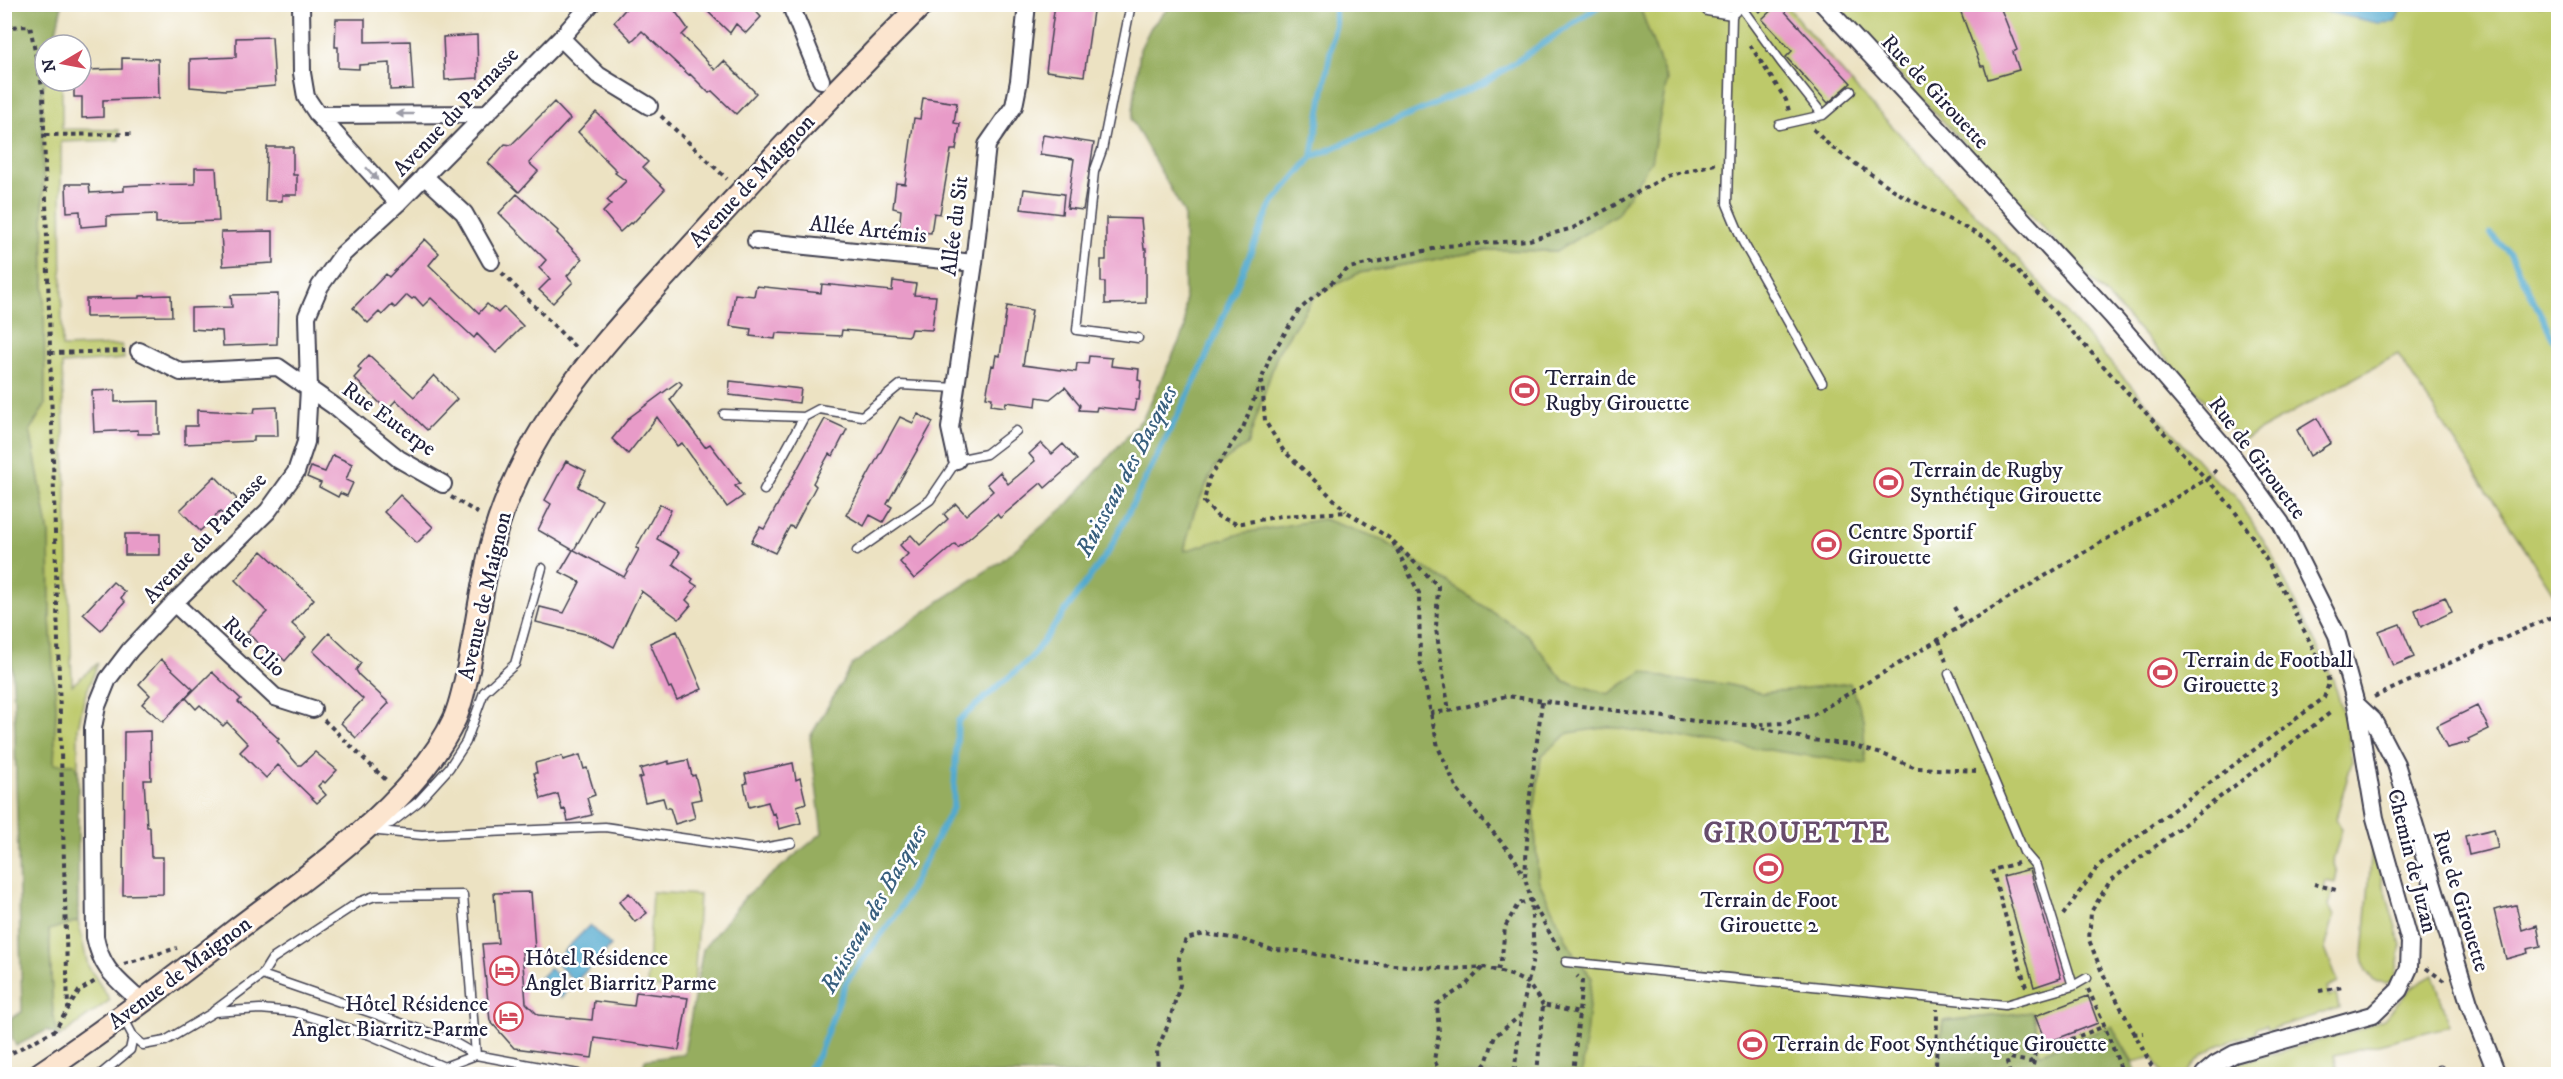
<svg xmlns="http://www.w3.org/2000/svg" width="2563" height="1079" viewBox="0 0 2563 1079" font-family="'IM FELL DW Pica',serif">
<rect width="100%" height="100%" fill="#fff"/>
<filter id="ink" filterUnits="userSpaceOnUse"><feTurbulence type="fractalNoise" baseFrequency=".0167" numOctaves="2"/><feDisplacementMap in="SourceGraphic" scale="12" xChannelSelector="R" yChannelSelector="G"/><feConvolveMatrix kernelMatrix="1 2 1 2 8 2 1 2 1" color-interpolation-filters="sRGB"/></filter>
<filter id="wash" filterUnits="userSpaceOnUse"><feTurbulence type="fractalNoise" baseFrequency=".008" numOctaves="4" result="noise"/><feDisplacementMap in="SourceGraphic" scale="24" xChannelSelector="R" yChannelSelector="G"/><feGaussianBlur stdDeviation="1.35" result="paint"/><feColorMatrix in="noise" values="0 0 0 0 0 0 0 0 0 0 0 0 0 0 0 0 0 1.4 0 .05"/><feComposite in="paint" operator="in"/></filter>
<g filter="url(#wash)">
<rect width="100%" height="100%" fill="#ece2c2"/>
<path fill="#bdc96a" stroke="#707652" stroke-width="1.5" d="M1639 5H1786L1854 86 2020 261 2212 477 2235 496 2270 551 2333 679 2347 726 2352 761 2336 819 2342 829 2333 861 2337 873 2335 883 2326 881 2324 889 2332 892 2329 906 2334 916 2325 949 2338 982 2327 987 2329 996 2336 994 2339 1008 2268 1030 2267 1025 2256 1028V1033C2228 1041 2202 1047 2186 1074H2163L2153 1057 2133 1062 2112 1027 2039 1054 2033 1012 1943 1021 1937 1074H1567L1538 879 1534 814 1541 756 1183 551 1194 512 1214 468 1247 445 1278 352 1315 295 1359 273 1487 250 1557 251 1667 81Z
M1834 5H2558V600L2398 354 2242 440Z
M45 81H62V129L119 130V140L61 142 62 347 122 345 124 359 62 364 72 685 98 663 84 699 78 728V773L74 764 54 765 56 707 50 619 49 534 30 430 45 405 42 93Z
M2372 845 2401 945 2395 979 2387 983 2374 981 2366 971 2363 956Z
M652 892 699 895 694 989 647 987Z
M78 921 88 966 110 1000 59 1037 53 1016 49 930Z
M2433 975 2450 1026 2334 1055 2339 1074H2217L2239 1063 2361 1029 2384 1019 2412 987Z"/>
<path fill="#96ad5e" stroke="#5c684c" stroke-width="1.5" d="M1172 4 1230 5 1243 12 1266 4 1639 5 1667 81 1651 161 1617 214 1557 251 1487 250 1359 273 1315 295 1278 352 1247 445 1214 468 1194 512 1184 551 1243 533 1323 519 1381 539 1528 635 1564 681 1608 694 1643 671 1675 680 1726 684 1762 693 1850 683 1863 718 1866 764 1609 727 1569 733 1541 756 1534 814 1538 879 1573 953 1592 978 1582 1074H642L645 1060 684 1054 703 949 746 896 822 833 810 737 852 665 938 602 1000 562 1068 504 1143 418 1185 329 1184 213 1132 120 1140 49 1151 27Z
M62 5 53 45H45V81L42 93 45 405 30 430 49 534 50 619 56 707 54 764H74L78 773V921L49 930 53 1016 59 1037 47 1030 16 1046 12 1038 11 1018 22 1012 14 701 4 550V5Z
M2033 1012 2039 1054 2112 1026 2138 1074H1937L1943 1021Z"/>
<path fill="#52aacf" stroke="#3a6685" stroke-width="1.5" d="M2307 5H2403L2395 22 2378 23 2313 9Z
M590 925 611 946 575 982 554 961Z
M550 968 570 988 561 998 540 978Z"/>
<g fill="none" stroke-linecap="round" stroke-linejoin="round">
<path stroke="#52aacf" stroke-width="6" d="M1312 157 1486 82 1602 4
M2491 234 2510 254 2558 348
M805 1074 818 1056 846 982 898 912 953 807 958 721 1030 659 1109 551 1201 369 1271 205 1312 157 1335 25V4"/>
</g>
<g id="blocks">
<path fill="#e89bc8" d="M630 4H670L688 29 682 35 715 70 724 61 756 93 736 114 712 91 709 93 690 74 689 75 642 31 632 41 614 22Z
M700 4H749L761 17 746 33 736 24 730 33Z
M1055 4H1094L1084 76 1046 71Z
M1778 4 1851 83 1828 103 1786 57 1792 51 1762 19Z
M1967 4H1999L2017 50 2013 52 2019 70 1988 79 1984 66H1981L1959 7Z
M336 19H365V42L410 41 413 89 390 90V63L359 65V69L338 68V47H335Z
M477 35 478 78 445 80 443 37Z
M272 37 275 86 225 90 190 87V59L236 57V38Z
M122 58 158 59 159 98 103 100V117L82 118V97H74V81H81L83 70 122 69Z
M923 98 957 103 954 123 960 124 956 150H951L940 214 934 213 931 233 899 230 901 210 893 208 896 183 905 184 914 118 920 119Z
M554 102 570 119 529 163 538 171 519 192 488 163 505 144 511 145Z
M596 112 648 162 643 167 665 189 632 224 630 223 620 232 603 212 611 204 607 200 626 181 615 173 617 171 578 132Z
M1043 135 1094 143 1083 210 1067 208 1074 159 1040 154Z
M267 147H293V175H297V195H282V201H265Z
M195 168H216L219 221 156 223V214L107 216V225L81 227 80 211 67 212 66 184H89L90 193 124 191V186L140 185 195 184Z
M1024 189 1064 194 1062 214 1021 209Z
M517 194 558 231 557 233 582 259 567 276 573 282 553 303 539 290 550 279 539 268 546 260 499 213Z
M1106 218 1141 219 1144 249H1146V303L1105 304V282H1101V260H1106Z
M273 231V263L223 266 221 232Z
M425 239 439 253 429 265 479 313 487 304 498 313 504 307 523 326 496 353 477 334 474 338 431 298 423 306 415 297 412 299 407 295 395 308 392 305 382 315 379 312 368 323 353 308 386 274 389 277Z
M893 281 916 284 914 295 936 296 932 330 911 329 909 336 842 330 841 336 776 333 775 339 750 336 751 329 730 326 735 294 754 296 756 286 821 293 822 284 892 291Z
M278 294 277 344 223 346 222 331 191 329V308L232 307 231 295Z
M171 295 172 316 86 317V299L140 298V296Z
M1007 306 1032 310 1023 365 1076 372 1077 363 1088 364 1089 356 1112 358 1111 366 1139 369 1138 380 1141 381 1139 400H1136L1134 411 1097 407 1096 411 1079 410 1080 405 1065 387 1050 399 1037 397 1036 406 1006 402 1005 407 991 405 992 398 986 397 992 365 994 366 996 355 1000 356Z
M369 355 414 397 434 375 457 399 427 430 396 400 387 410 354 378 361 370 358 367Z
M679 381 682 384 670 400 705 447 710 444 740 483 735 486 743 496 727 507 682 443 677 446 657 417 628 454 612 439 630 417Z
M730 381 801 389 799 403 729 395Z
M115 390V402L159 401V434H138V430L94 432 92 391Z
M277 407 278 436H254V441L185 444V426H197V410L254 413 255 408Z
M918 414 933 422 887 504 892 507 883 522 870 515 864 526 846 515 900 417 913 423Z
M2317 418 2331 443 2310 456 2297 430Z
M825 419 847 429 833 456 829 454 813 483 816 486 794 528 790 526 775 553 751 542 760 527 764 529Z
M1041 443 1052 454 1063 444 1077 460 1045 488 1041 483 1000 518 997 514 958 548 955 544 914 579 900 562 908 554 900 545 911 535 920 545 948 519 944 514 956 504 966 515 993 491 987 484 1000 472 1008 484 1035 461 1029 454Z
M333 455 352 464 346 480 353 483 347 496 340 493 338 497 319 487 321 483 307 477 311 467 325 472Z
M566 461 586 471 578 487 602 500 574 550 624 577 639 549 636 548 660 504 671 510 657 539 680 552 673 564 693 579 691 582 697 586 686 600 691 605 679 619 641 591 614 647 593 636 536 622 540 607 564 613 580 582 560 572 573 550 538 530 551 504 545 500Z
M215 476 237 499 223 514 220 512 200 531 180 510Z
M400 495 433 527 417 543 384 512Z
M125 534H160V555H125Z
M262 551 314 599 292 624 306 637 285 661 278 654 273 659 247 632 267 612 235 580Z
M113 582 125 592 121 598 125 602 101 630 83 614Z
M2445 597 2452 612 2421 627 2415 610Z
M2400 624 2414 657 2393 666 2379 632Z
M677 631 702 689 677 700 671 687 669 688 650 643Z
M329 633 361 663 356 670 359 675 389 703 356 738 341 723 363 699 313 651Z
M161 659 193 689 163 722 142 704 150 695 139 684Z
M212 672 241 699 238 702 279 739 277 741 298 765H301L315 752 337 770 325 783 323 781 318 786 326 795 317 803 278 765 266 778 240 752 248 744 227 722 223 726 200 705 196 709 186 698Z
M2477 706 2489 729 2468 739 2470 742 2447 748 2436 726Z
M150 731 151 780H144L147 827H150L151 857H163V894L123 895 124 732Z
M580 755 584 769 587 768 595 795 587 798 592 815 568 821 565 809 562 810 558 794 541 799 534 773H537L535 763 562 756 563 760Z
M688 760 692 776 695 775 701 799 691 801 695 818 675 824 670 808H666L663 798 645 802 639 778 643 777 640 769 669 761V764Z
M793 763 796 780 800 778 806 803 797 806 801 823 779 829 775 813 772 814 768 802 749 807 744 784 747 783 745 774Z
M2494 829 2498 848 2469 855 2465 836Z
M2030 869 2061 978 2034 987 2003 876Z
M531 892 535 950 522 951 526 1003 538 1015 592 1020 594 1001 634 1006 636 992 688 998 679 1050 595 1038 592 1058 514 1048 490 1021 482 944 498 943 494 893Z
M629 893 647 913 635 922 619 902Z
M2516 905 2522 930 2537 925 2541 946 2527 949 2528 953 2506 959 2494 910Z
M2088 996 2098 1023 2046 1043 2035 1016Z"/>
</g>
</g>
<g filter="url(#ink)">
<use href="#blocks" fill-opacity="0" stroke="#403f4f" stroke-width="1.5"/>
<g fill="none" stroke-linecap="round" stroke-linejoin="round">
<defs>
<path id="lane" d="M1131 4 1102 150 1094 172 1077 330 1138 338
M1701 4 1707 11 1732 15
M1744 4 1732 15 1727 204 1743 242 1822 382
M1741 7 1781 62 1823 115
M1779 125 1823 115 1851 91
M724 414 804 417 819 409 862 416 900 385 956 388
M764 490 804 417
M857 551 930 500 957 460 986 454 1016 431
M1949 674 2024 852 2036 866 2073 986
M377 827 391 823 418 802 449 768 466 742 484 692 515 664 542 568
M368 830 422 835 605 827 757 849 791 843
M463 895 476 1055 450 1040 262 975 272 959 359 902 375 896Z
M1566 962 2005 1005 2073 986 2087 978
M214 1011 262 975
M123 1017 133 1036 143 1045 165 1041 214 1012 260 1009 294 1012 370 1035 444 1067 476 1055 578 1074
M2440 1070 2442 1074
M101 1074 130 1050 133 1036"/>
<path id="street" d="M301 4 302 73 306 97 318 115 398 203
M793 4V11L821 80
M1823 4 2112 316 2233 457 2281 523 2337 635 2356 704 2375 818 2410 942 2409 968 2399 990 2373 1015 2234 1054 2216 1064 2204 1074
M561 38 598 75 649 106
M318 115 484 114
M424 176 464 213 491 261
M756 241 974 263
M139 351 181 372 278 367 334 406 399 459 443 484
M957 460 950 428 974 263 987 145 1014 106 1019 81 1027 4
M174 603 275 697 313 709
M2356 704 2373 720 2396 764 2469 1003 2497 1074
M141 1002C117 979 102 971 95 937L93 728 97 706 108 679 130 650 174 603 268 511 296 472 306 442 309 388 307 316 320 286 343 254 398 203 561 38 591 4"/>
<path id="secondary" d="M40 1074C107 1029 172 980 236 930 308 875 417 802 455 718 463 698 467 676 471 655 477 622 482 589 489 557 499 510 520 466 545 425 584 363 636 308 685 254 762 168 841 85 922 4"/>
</defs>
<use href="#lane" stroke="#403f4f" stroke-width="11"/>
<use href="#street" stroke="#403f4f" stroke-width="20"/>
<use href="#secondary" stroke="#403f4f" stroke-width="26"/>
<path stroke="#403f4f" stroke-width="4" stroke-dasharray="4.5 4.5" stroke-linecap="butt" d="M1789 4 1790 6
M940 12 951 4
M1758 12 1766 4
M4 27 30 26 43 92 68 1009
M1750 45 1786 100 1789 111
M661 116 727 179
M1813 129 1831 147 1903 196 1989 240 2206 479C2258 528 2292 611 2327 674L2329 683 2324 698 2099 865 2063 915
M45 135 133 134
M1715 164 1667 176 1573 228 1529 240 1446 246 1349 268 1300 309 1270 357 1243 428 1209 478 1204 502 1217 516 1237 524 1281 516 1347 512 1391 539 1438 586 1436 629 1449 711 1506 696 1695 721 1746 725 1785 723 1813 715 2210 477 2219 467
M502 273 577 349
M50 353 125 351
M1262 380 1265 421 1283 450 1346 511
M451 497 481 515
M1393 542 1419 593 1420 661 1438 747 1458 791 1514 857 1524 877
M1954 607 1964 625
M1939 640 1946 662
M2374 697 2558 614
M1542 702 1529 803 1525 879 1531 900 1561 953
M1430 713 1449 711
M324 720 387 781
M1753 726 1812 740 1851 745 1885 755 1916 768 1976 771
M2018 863 1992 870 2026 987
M2314 884 2336 890
M124 964 177 948
M2426 968 2444 981
M1498 970 1502 956 1505 927 1518 904 1531 900 1534 954 1521 1016 1514 1074
M2088 989 2101 1017 2123 1074
M2319 991 2343 987
M2133 1034 2143 1033
M4 1057 55 1030 79 991 97 980
M1158 1074 1157 1050 1168 1025 1180 985 1179 958 1186 939 1205 934 1240 939 1273 950 1299 951 1362 963 1453 969 1484 967 1511 975 1528 983 1543 1005
M1441 1074 1434 1060 1439 1033 1437 1004 1466 985 1483 967
M1478 1074 1486 1063 1495 1036 1520 1016
M1537 1074 1543 1005 1579 1013
M1573 1074 1582 981 1577 976
M1936 1074 1937 1009
M2010 1074 2007 1062 2010 1058 2030 1062 2034 1059 2035 1049 2056 1045 2105 1026
M2031 1074 2034 1061
M2156 1074 2101 970 2089 940 2091 912 2110 881 2330 713"/>
<use href="#lane" stroke="#fff" stroke-width="8"/>
<use href="#street" stroke="#fff" stroke-width="16"/>
<use href="#secondary" stroke="#fce5cf" stroke-width="22"/>
</g>
<defs><path id="oneway-solid" d="M-6-.8H1V-3.2L6.5 0L1 3.2V.8H-6Z" transform="scale(1.5)"/></defs>
<g fill="#9c9ca7">
<use href="#oneway-solid" transform="translate(405 114) rotate(180)"/>
<use href="#oneway-solid" transform="translate(372 174) rotate(48)"/>
</g>
</g>
<defs>
<symbol id="stadium-ring" viewBox="-11 -11 22 22"><circle r="9.5" fill="#fff" stroke="#d1495b" stroke-width="1.5"/><path d="M0-5a6.5 5 0 1 0 0 10a6.5 5 0 1 0 0-10ZM-3.5-1.8h7v3.6h-7Z" fill="#d1495b"/></symbol>
<symbol id="hotel-ring" viewBox="-11 -11 22 22"><circle r="9.5" fill="#fff" stroke="#d1495b" stroke-width="1.5"/><path d="M-6-4.5h1.5V1H6V5H4.5V3h-9V5H-6ZM-4 0a1.8 1.8 0 1 1 3.6 0ZM.5 0V-2.5h3Q6-2.5 6 0Z" fill="#d1495b"/></symbol>
</defs>
<g fill-rule="evenodd">
<use href="#stadium-ring" x="1508" y="374" width="33" height="33"/>
<use href="#stadium-ring" x="1872" y="466" width="33" height="33"/>
<use href="#stadium-ring" x="1810" y="528" width="33" height="33"/>
<use href="#stadium-ring" x="2146" y="656" width="33" height="33"/>
<use href="#stadium-ring" x="1752" y="852" width="33" height="33"/>
<use href="#hotel-ring" x="488" y="954" width="33" height="33"/>
<use href="#hotel-ring" x="492" y="1000" width="33" height="33"/>
<use href="#stadium-ring" x="1736" y="1028" width="33" height="33"/>
</g>
<g text-anchor="middle" dominant-baseline="central" stroke-width="5" stroke-linejoin="round" paint-order="stroke">
<g font-size="22" fill="#22223b" stroke="#fff">
<text transform="translate(1935 92) rotate(47)">Rue de Girouette</text>
<text transform="translate(456 112) rotate(-46)">Avenue du Parnasse</text>
<text transform="translate(752 181) rotate(-47)">Avenue de Maignon</text>
<text transform="translate(955 226) rotate(-83)">Allée du Sit</text>
<text transform="translate(868 230) rotate(6)">Allée Artémis</text>
<text transform="translate(389 419) rotate(36)">Rue Euterpe</text>
<text transform="translate(2257 458) rotate(53)">Rue de Girouette</text>
<text transform="translate(205 538) rotate(-47)">Avenue du Parnasse</text>
<text transform="translate(485 596) rotate(-77)">Avenue de Maignon</text>
<text transform="translate(254 647) rotate(43)">Rue Clio</text>
<text transform="translate(2412 861) rotate(76)">Chemin de Juzan</text>
<text transform="translate(2461 901) rotate(73)">Rue de Girouette</text>
<text transform="translate(180 973) rotate(-37)">Avenue de Maignon</text>
</g>
<g font-size="22" fill="#22223b" stroke="#fff" text-anchor="start">
<text x="1545" y="378">Terrain de<tspan x="1545" dy="25">Rugby Girouette</tspan></text>
<text x="1910" y="470">Terrain de Rugby<tspan x="1910" dy="25">Synthétique Girouette</tspan></text>
<text x="1848" y="532">Centre Sportif<tspan x="1848" dy="25">Girouette</tspan></text>
<text x="2183" y="660">Terrain de Football<tspan x="2183" dy="25">Girouette 3</tspan></text>
<text x="1769" y="900" text-anchor="middle">Terrain de Foot<tspan x="1769" dy="25">Girouette 2</tspan></text>
<text x="525" y="958">Hôtel Résidence<tspan x="525" dy="25">Anglet Biarritz Parme</tspan></text>
<text x="488" y="1004" text-anchor="end">Hôtel Résidence<tspan x="488" dy="25">Anglet Biarritz-Parme</tspan></text>
<text x="1773" y="1044">Terrain de Foot Synthétique Girouette</text>
</g>
<g font-size="24" font-style="italic" fill="#385f7e" stroke="#fff">
<text transform="translate(1127 471) rotate(-62)">Ruisseau des Basques</text>
<text transform="translate(874 909) rotate(-60)">Ruisseau des Basques</text>
</g>
<g font-size="28" font-weight="bold" letter-spacing="1.5" fill="#674c6c" stroke="#fff">
<text x="1797" y="833">GIROUETTE</text>
</g>
</g>
<rect width="2563" height="1079" fill="none" stroke="#fff" stroke-width="24"/>
<g transform="translate(63 63) rotate(260)"><circle r="28" fill="#ffffff" stroke="#a7a7b1" stroke-width="1.5"/>
<path d="M0-4.5L10 22L0 15L-10 22Z" fill="#d1495b"/>
<text y="-9" font-size="16" font-weight="bold" text-anchor="middle" fill="#22223b">N</text>
</g>
</svg>
